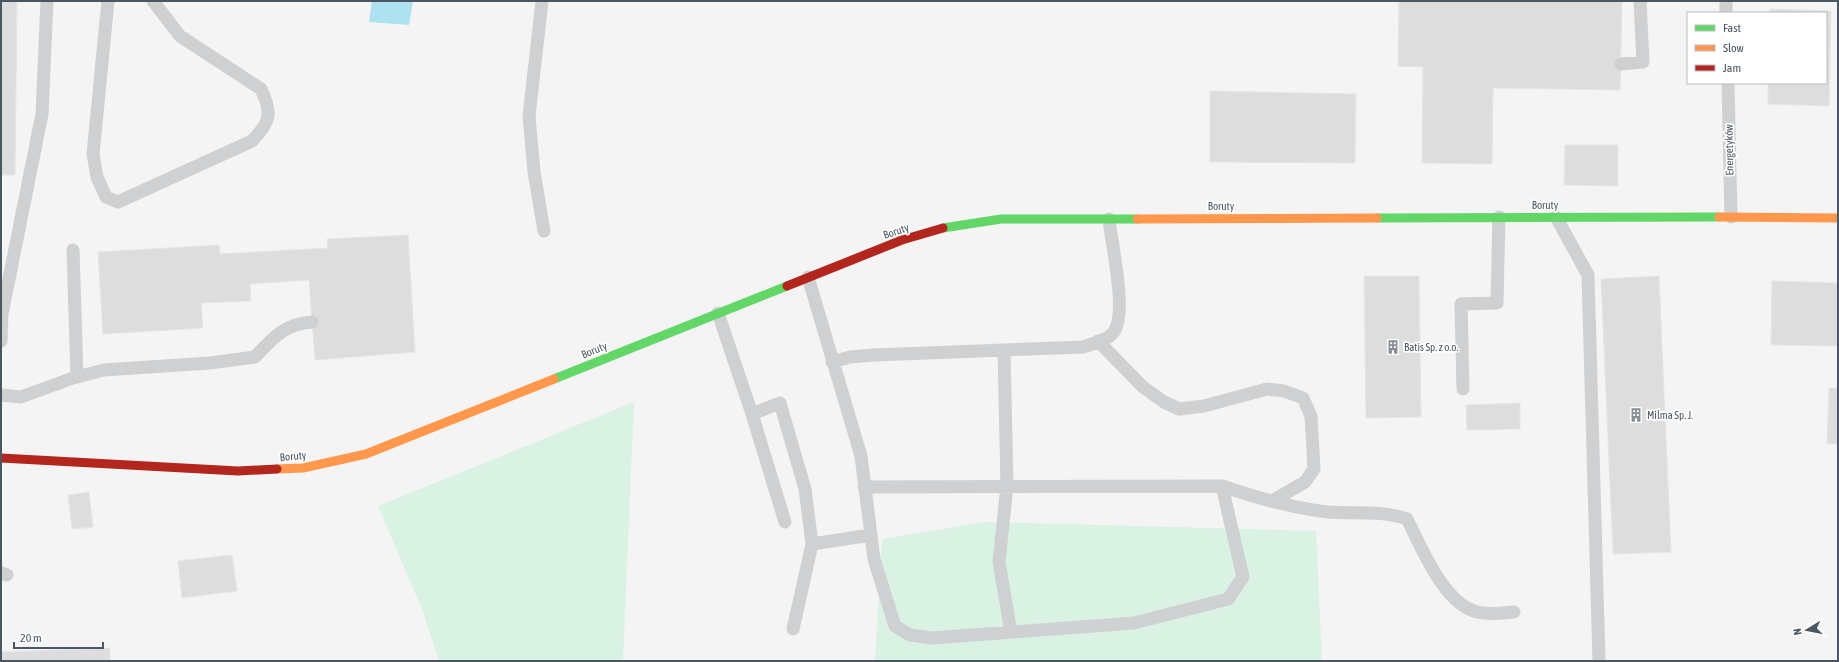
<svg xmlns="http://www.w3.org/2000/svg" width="1839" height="662" viewBox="0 0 1839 662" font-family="'Asap Condensed',sans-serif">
<rect width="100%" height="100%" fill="#f4f4f4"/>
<path fill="#d9f2e3" d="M634 402 623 661H439L423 612 378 506Z
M986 522 1316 531 1322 661H875L882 539Z"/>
<path fill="#aee2f0" d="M372 1H413L409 25 369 22Z"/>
<path fill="#ddddde" stroke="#e5e6e7" d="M1 1H17L15 175H1Z
M1399 1H1622L1620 90 1493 88 1492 164 1422 163 1423 67 1398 66Z
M1770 9 1831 11 1829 106 1768 104V83H1826V13H1770Z
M1210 91 1356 94 1355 163 1210 162Z
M1565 145H1618V186L1564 185Z
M408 235 415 352 315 360 309 280 250 284 251 301 201 303 203 328 103 334 98 252 219 245 220 254 328 248 327 239Z
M1364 276H1419L1421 417 1366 418Z
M1659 276 1671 552 1613 554 1601 279Z
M1772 281 1838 283V346L1771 345Z
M1829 388H1838V444H1827Z
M1520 403V429L1467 430 1466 405Z
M89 492 93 527 72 529 68 495Z
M232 555 237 591 182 598 178 561Z
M110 648V661H1V652Z"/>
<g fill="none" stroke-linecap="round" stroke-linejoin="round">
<path stroke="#ced0d2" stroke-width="13" d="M108 1 93 154 97 177 106 197 118 202 252 141C270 122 273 114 261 89L180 36 153 1
M542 1 529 116 534 172 544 231
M1726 1V13
M1621 64 1643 62 1640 1
M1728 83 1731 217
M1556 217 1588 275 1599 661
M73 250 77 377
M808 277 861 456 874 559 895 626 910 635 932 638 1134 623 1228 599 1243 577 1222 486
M718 313 752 414 785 522
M1 341 2 314 42 114 47 1
M1098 341 1143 387 1164 402 1179 409 1204 406 1267 389 1284 391 1303 398 1311 416 1314 469 1305 482 1272 501
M1004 350 1007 486 999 562 1011 632
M832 362 850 357 874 355 1083 347C1091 344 1104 341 1111 335 1130 320 1111 243 1109 219
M1463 389 1461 304 1497 303 1499 217
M1 395 21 397 73 378 104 370 210 363 255 357C273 338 284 324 312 322
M752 414 780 403 805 489 812 544 793 629
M864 487 1222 486C1257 498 1292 508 1328 512 1355 514 1381 510 1407 519 1422 548 1443 603 1477 612 1490 615 1502 613 1514 612
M812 544 871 535
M1 573 7 575"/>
<path stroke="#63d668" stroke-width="9" d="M1377 218 1719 217
M943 228 1001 219H1137
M554 379 787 286"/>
<path stroke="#ff974d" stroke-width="9" d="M1719 217 1838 218
M1137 219 1377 218
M277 469 303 468 366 454 554 379"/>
<path stroke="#b3261e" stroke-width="9" d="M787 286 902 240 943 228
M1 458 238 471 277 469"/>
</g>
<defs>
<symbol id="building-bare" viewBox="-9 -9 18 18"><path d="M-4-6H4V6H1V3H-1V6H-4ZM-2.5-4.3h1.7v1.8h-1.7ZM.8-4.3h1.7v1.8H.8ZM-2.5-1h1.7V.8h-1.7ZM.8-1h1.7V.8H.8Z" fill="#868d94" stroke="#fff" stroke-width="2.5" paint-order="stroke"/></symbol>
</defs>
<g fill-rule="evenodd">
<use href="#building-bare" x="1383" y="337" width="20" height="20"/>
<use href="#building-bare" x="1626" y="405" width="20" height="20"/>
</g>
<g text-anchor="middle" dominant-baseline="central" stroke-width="3.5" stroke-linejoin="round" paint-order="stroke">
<g font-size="11" fill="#4a5661" stroke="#fff">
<text transform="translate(1729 150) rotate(-91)">Energetyków</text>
<text x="1545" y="205">Boruty</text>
<text x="1221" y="206">Boruty</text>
<text transform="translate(896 231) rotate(-19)">Boruty</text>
<text transform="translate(594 350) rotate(-22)">Boruty</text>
<text transform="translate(293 456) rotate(-5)">Boruty</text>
</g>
<g font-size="11" fill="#4a5661" stroke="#fff" text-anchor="start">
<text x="1404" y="347">Batis Sp. z o.o.</text>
<text x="1647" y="415">Milma Sp. J.</text>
</g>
</g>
<rect width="1839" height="662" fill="none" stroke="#4a5661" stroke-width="4"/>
<rect x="1687" y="12" width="140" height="72" fill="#ffffff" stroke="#b7bbc0"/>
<rect x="1695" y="25" width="20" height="6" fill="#63d668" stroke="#b7bbc0"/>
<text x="1723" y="32" font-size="12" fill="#4a5661">Fast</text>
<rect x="1695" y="45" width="20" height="6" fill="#ff974d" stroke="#b7bbc0"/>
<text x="1723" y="52" font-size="12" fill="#4a5661">Slow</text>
<rect x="1695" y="65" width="20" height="6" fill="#b3261e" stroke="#b7bbc0"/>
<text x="1723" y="72" font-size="12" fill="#4a5661">Jam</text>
<g transform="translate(1807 630) rotate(260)" stroke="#ffffff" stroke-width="3" paint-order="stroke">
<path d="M0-3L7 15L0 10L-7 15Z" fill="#4a5661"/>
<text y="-6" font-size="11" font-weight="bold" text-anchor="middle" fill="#4a5661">N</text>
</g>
<path d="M14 642v6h89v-6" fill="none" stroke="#4a5661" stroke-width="2"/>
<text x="20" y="642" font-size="12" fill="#4a5661" stroke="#ffffff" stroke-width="3" paint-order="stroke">20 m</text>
</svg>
